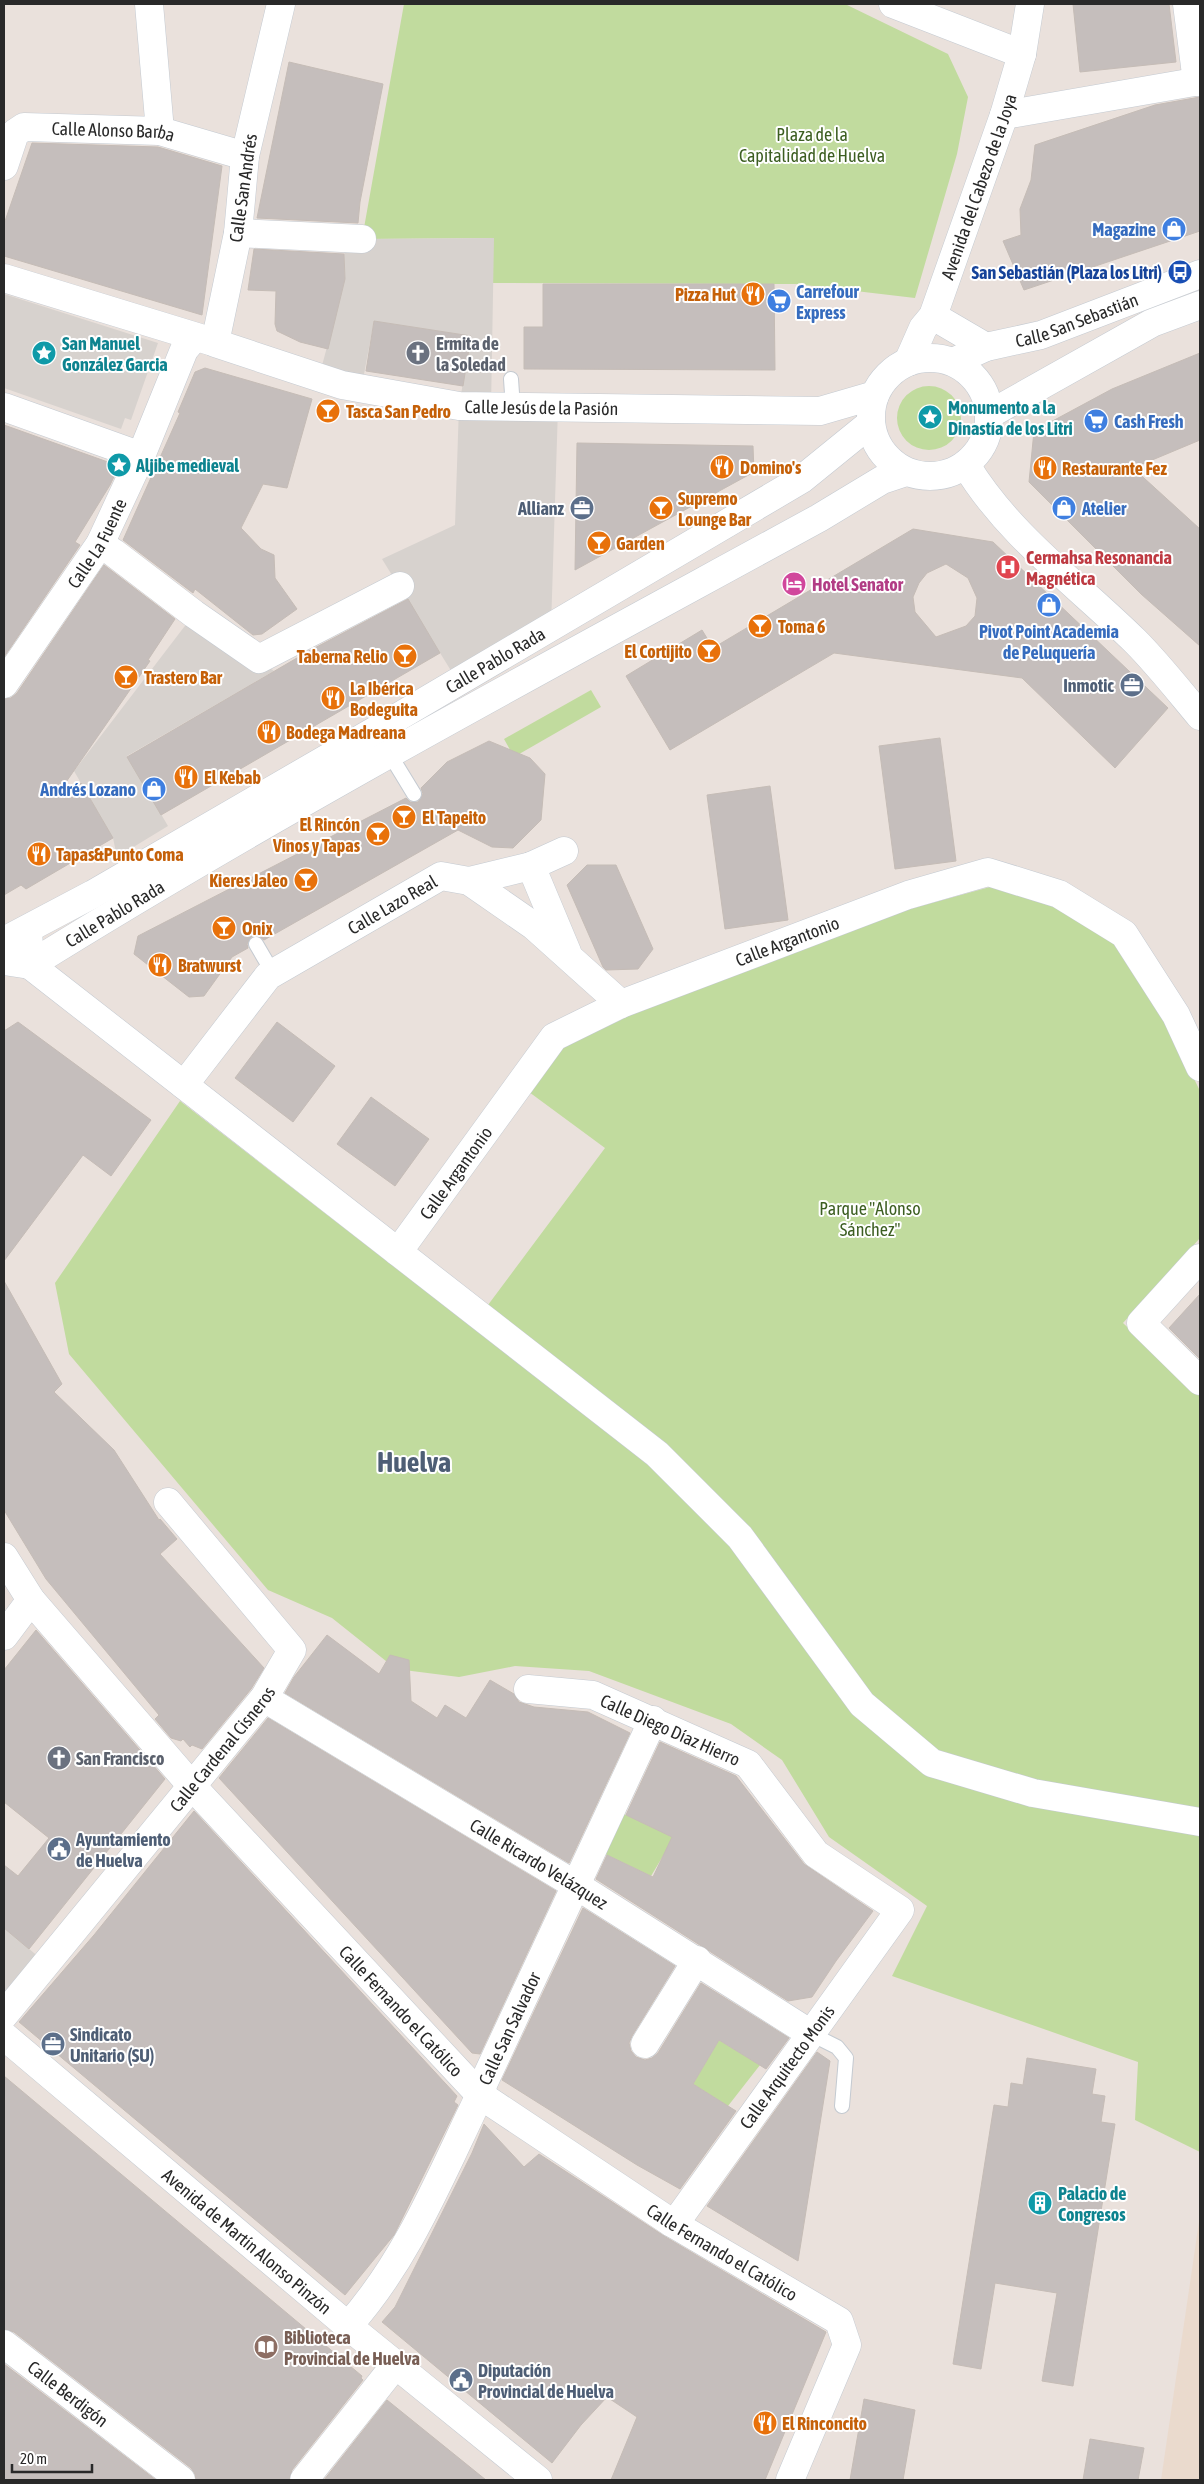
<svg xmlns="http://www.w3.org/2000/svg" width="1204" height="2484" viewBox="0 0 1204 2484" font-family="'Asap Condensed',sans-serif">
<rect width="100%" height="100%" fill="#eae1dc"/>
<path fill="#eadacd" d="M1200 2215V2480H1161Z"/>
<path fill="#c1db9e" d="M404 4H845L948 54 968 97 957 154 915 298 796 284 493 283V238L362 239Z
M897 418a32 32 0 1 1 64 0a32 32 0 1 1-64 0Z
M591 690 601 707 514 757 504 739Z
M990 887 1056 906 1115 944 1172 1034 1200 1091V1238L1123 1323 1200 1396V1811L1038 1783 936 1751 869 1695 751 1531 666 1444 488 1305 605 1148 529 1092 558 1045 618 1018 895 913Z
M180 1101 645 1461 732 1546 820 1663 853 1715 929 1774 1200 1833V2152L1135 2120 1138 2062 892 1976 927 1906 829 1837 782 1760 731 1724 589 1671 515 1666 459 1677 396 1669 332 1618 268 1590 69 1354 55 1283Z
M624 1814 693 1846 663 1856 651 1876 605 1854Z
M719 2040 760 2065 728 2106 693 2084Z"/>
<path fill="#d7d2ce" d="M494 238 491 407 558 408 551 627 458 682 382 559 455 525 459 406 471 336 374 321 361 390 319 377 345 279 344 245 367 239Z
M4 294 158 343 131 420 125 418 121 429 4 388Z
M194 614 274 671 127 756 168 826 117 857 113 838 74 771Z
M4 1928 46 1963 4 2015Z"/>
<path fill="#c5bebc" stroke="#c5bcb6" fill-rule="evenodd" d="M1073 4H1169L1176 62 1080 72Z
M289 62 383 84 360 202 358 223 257 218Z
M1200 97V231L1024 290 1003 241 1021 235 1020 209 1031 180 1035 145 1155 105Z
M32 143 158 147 222 166 202 315 4 256V224Z
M254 249 344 254 345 279 328 349 300 342 277 331 275 324 276 291 248 290Z
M543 284H774L775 370 524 369V327H543Z
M374 321 471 336 463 386 366 371Z
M1200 353V440L1133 468 1200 529V646L1141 594 1029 482 1034 431 1112 389Z
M205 368 312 399 287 488 263 484 241 528 261 549 274 555 275 578 297 609 262 634 253 635 195 589 193 593 123 540 180 413 178 412 195 372Z
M4 425 119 466 110 485 75 542 80 545 4 657Z
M577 443 753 446 754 472 575 570Z
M913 529 993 542 1168 708 1115 768 1022 678 834 653 670 750 626 676 702 630 713 648ZM946 564 968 578 977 598 975 616 966 626 936 637 915 612 913 597 919 583 927 573Z
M104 565 175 619 148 660 150 661 55 798 81 783 113 838 26 889 21 885 4 895V699L11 698 17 693Z
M408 599 440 653 161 815 127 757 309 651Z
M940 738 956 861 895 869 879 746Z
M489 741 530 758 545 774 541 820 513 848 492 847 458 830 264 940 256 935 251 937 247 944 248 948 232 957 204 996 189 997 134 954 138 936 406 798 410 802H418L423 794 421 788 447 762Z
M770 786 788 920 725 929 707 795Z
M587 865H616L653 949 638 969 606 970 603 967 567 885Z
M18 1022 151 1120 111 1176 83 1155 4 1261V1031Z
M277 1022 335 1066 293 1122 235 1078Z
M371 1097 429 1139 395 1186 337 1144Z
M4 1281 62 1384 54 1392 114 1450 159 1520 160 1519 177 1539 160 1554 264 1668 251 1689 202 1749 192 1745 190 1747 183 1739 181 1741 171 1738 155 1719 159 1715 46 1579 4 1510Z
M1200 1294V1359L1169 1328Z
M36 1630 165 1779 29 1949 4 1928V1865L18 1876 49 1838 4 1802V1670Z
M327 1635 379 1674 390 1655 409 1660 411 1701 437 1718 445 1705 466 1718 490 1680 514 1694 519 1702 534 1707 588 1712 630 1733 569 1863 285 1693 294 1677Z
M268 1718 556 1891 480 2054 472 2053 219 1778Z
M660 1742 736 1776 804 1864 873 1911 836 1961 812 1997 788 2001 596 1879 607 1855 653 1877 672 1837 626 1815Z
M194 1811 457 2096 454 2102 458 2105 394 2235 345 2295 19 2022 94 1935Z
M583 1908 675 1966 632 2036 629 2043 631 2051 636 2057 645 2060 652 2058 658 2053 701 1983 789 2038 766 2069 719 2040 693 2084 736 2111 680 2189 637 2165 502 2080Z
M817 2052 830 2061 798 2261 707 2206Z
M1027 2058 1096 2069 1092 2094 1105 2096 1101 2122 1115 2124 1073 2386 1042 2381 1057 2293 995 2283 981 2369 953 2364 994 2105 1008 2107 1011 2083 1023 2085Z
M4 2076 362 2376 361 2378 363 2380 292 2470 289 2480H196L195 2474 191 2468 14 2332 4 2329Z
M484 2124 524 2167 539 2154 664 2236 826 2332 765 2480H611L637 2417 607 2397 581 2425 552 2463 382 2322 395 2307 472 2153Z
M4 2364 156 2480H4Z
M864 2399 915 2410 903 2480H850Z
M387 2400 486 2480H324Z
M1090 2439 1144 2448 1138 2480H1083Z"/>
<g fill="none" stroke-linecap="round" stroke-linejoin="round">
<defs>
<path id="lane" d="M511 379 513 408
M389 753 414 794
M256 944 273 973
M811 2034 837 2047 846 2058 842 2106"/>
<g id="street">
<path d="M149 4 160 131"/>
<path d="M1187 4 1197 82"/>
<path d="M1004 115 1200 81"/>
<path id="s1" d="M4 166 15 133 24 127 160 131 245 156"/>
<path d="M238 233 362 239"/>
<path d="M4 278 210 341"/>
<path d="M4 407 141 456"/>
<path d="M100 544 114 553 194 614 259 659 400 586"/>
<path id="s2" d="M4 684 100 544 141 456 184 350 195 337"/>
<path d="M564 851 531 866 567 952"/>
<path d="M469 881 531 866"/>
<path id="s3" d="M184 1085 268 976 441 876 469 881 534 926 621 1004"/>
<path id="s4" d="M398 1252 554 1037 621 1004 908 895 988 872 1059 894 1124 934 1176 1015 1200 1067"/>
<path d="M1200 1258 1141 1323 1200 1381"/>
<path id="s5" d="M4 1557 31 1600 191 1785 480 2095 672 2223 839 2321 847 2345 790 2480"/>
<path d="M4 1636 31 1600"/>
<path id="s6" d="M528 1689 593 1695 748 1764 816 1854 900 1910 681 2215 672 2223"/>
<path id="s7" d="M264 1698 574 1884 811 2034"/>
<path id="s8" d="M4 2015 264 1698 292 1650 168 1502"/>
<path id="s9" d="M4 2036 348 2326 538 2480"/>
<path d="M645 2044 697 1960"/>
<path id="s10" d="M348 2326C408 2259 441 2175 480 2095L484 2082 653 1720"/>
<path id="s11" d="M4 2344 181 2480"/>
<path d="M304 2480 396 2364"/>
</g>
<g id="secondary">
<path id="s12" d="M281 4 245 156 238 233 215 343 342 385 459 406 820 411 875 395"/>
<path d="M893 4 1022 54"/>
<path d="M933 316 986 347"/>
<circle cx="930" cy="417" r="59"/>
<path id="s13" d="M908 362 923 328 933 316 1004 115 1022 54 1030 4"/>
<path id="s14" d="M953 362 986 347 1041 335 1200 274"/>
<path d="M990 414 1152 323 1200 305"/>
<path d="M966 465C1008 535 1077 584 1135 641 1158 664 1179 691 1200 716"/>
<path d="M28 930 30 965 657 1454 740 1537 862 1704 932 1763 1033 1793 1200 1822"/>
<path id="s15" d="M4 941 93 894 376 730 802 479 871 423"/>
<path d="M4 961 30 965"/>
<path id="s16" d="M30 965C287 805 554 663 819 518L882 480 906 472"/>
</g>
</defs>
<use href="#lane" stroke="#c4cad1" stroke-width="16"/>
<use href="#street" stroke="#c4cad1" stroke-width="29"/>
<use href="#secondary" stroke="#c4cad1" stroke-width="29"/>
<use href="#lane" stroke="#fff" stroke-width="14"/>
<use href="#street" stroke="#fff" stroke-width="28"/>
<use href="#secondary" stroke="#fff" stroke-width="28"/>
</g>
<defs>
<symbol id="shop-disc" viewBox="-11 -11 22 22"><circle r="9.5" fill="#3f7fe0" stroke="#fff"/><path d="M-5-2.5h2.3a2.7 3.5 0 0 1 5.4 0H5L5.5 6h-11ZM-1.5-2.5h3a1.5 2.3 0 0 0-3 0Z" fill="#fff"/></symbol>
<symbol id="bus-disc" viewBox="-11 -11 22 22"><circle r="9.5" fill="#1a4fb4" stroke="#fff"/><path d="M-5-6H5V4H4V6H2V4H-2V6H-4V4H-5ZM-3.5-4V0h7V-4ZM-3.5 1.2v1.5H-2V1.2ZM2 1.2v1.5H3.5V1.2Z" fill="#fff"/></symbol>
<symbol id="restaurant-disc" viewBox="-11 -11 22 22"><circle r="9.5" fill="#e8710a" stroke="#fff"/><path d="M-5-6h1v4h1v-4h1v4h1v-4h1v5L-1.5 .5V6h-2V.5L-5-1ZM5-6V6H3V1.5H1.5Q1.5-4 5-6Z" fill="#fff"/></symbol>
<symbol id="supermarket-disc" viewBox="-11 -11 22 22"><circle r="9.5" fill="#3f7fe0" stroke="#fff"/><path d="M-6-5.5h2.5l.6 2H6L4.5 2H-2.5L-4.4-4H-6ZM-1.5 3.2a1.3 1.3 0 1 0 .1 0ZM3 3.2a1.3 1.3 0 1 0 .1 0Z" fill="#fff"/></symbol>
<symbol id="sight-disc" viewBox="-11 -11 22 22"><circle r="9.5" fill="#0f9aa8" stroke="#fff"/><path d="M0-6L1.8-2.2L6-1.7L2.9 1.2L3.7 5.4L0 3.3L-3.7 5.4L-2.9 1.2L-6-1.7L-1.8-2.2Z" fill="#fff"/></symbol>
<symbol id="church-disc" viewBox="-11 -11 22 22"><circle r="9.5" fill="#6b7280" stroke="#fff"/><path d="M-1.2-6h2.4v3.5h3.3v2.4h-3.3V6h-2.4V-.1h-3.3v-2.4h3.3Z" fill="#fff"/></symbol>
<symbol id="bar-disc" viewBox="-11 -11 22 22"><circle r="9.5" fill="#e8710a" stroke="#fff"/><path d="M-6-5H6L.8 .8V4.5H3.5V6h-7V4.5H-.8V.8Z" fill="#fff"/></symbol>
<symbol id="office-disc" viewBox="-11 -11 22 22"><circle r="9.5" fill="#5c6f8a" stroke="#fff"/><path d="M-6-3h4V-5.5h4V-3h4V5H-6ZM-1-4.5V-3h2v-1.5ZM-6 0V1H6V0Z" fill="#fff"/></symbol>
<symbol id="hospital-disc" viewBox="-11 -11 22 22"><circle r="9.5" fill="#e0444e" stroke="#fff"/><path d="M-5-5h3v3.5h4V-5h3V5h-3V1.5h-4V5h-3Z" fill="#fff"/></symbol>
<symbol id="hotel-disc" viewBox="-11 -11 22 22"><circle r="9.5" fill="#d1479c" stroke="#fff"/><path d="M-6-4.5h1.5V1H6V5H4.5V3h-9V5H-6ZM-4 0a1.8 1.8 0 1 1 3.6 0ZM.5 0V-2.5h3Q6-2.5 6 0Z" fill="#fff"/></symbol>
<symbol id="civic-disc" viewBox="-11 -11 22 22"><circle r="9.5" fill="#5c6f8a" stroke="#fff"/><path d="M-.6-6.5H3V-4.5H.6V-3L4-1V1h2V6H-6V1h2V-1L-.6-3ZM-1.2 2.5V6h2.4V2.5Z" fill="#fff"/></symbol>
<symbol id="building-disc" viewBox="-11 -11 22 22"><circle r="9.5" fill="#0f9aa8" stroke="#fff"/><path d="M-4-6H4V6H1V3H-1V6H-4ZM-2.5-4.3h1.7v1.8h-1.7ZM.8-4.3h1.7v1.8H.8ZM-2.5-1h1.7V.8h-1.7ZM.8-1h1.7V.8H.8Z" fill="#fff"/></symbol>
<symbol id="library-disc" viewBox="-11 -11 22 22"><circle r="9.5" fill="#8d6e63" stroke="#fff"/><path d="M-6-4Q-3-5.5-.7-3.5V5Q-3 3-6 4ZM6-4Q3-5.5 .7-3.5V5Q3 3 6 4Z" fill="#fff"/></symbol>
</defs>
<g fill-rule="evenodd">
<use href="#shop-disc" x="1160" y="215" width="28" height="28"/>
<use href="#bus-disc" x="1166" y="258" width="28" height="28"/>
<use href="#restaurant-disc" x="739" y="280" width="28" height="28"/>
<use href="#supermarket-disc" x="765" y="287" width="28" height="28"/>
<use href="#sight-disc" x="30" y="339" width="28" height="28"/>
<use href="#church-disc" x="404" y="339" width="28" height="28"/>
<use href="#bar-disc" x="314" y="397" width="28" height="28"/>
<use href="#sight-disc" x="916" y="403" width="28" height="28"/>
<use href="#supermarket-disc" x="1082" y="407" width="28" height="28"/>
<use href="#sight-disc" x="105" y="451" width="28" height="28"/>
<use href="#restaurant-disc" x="708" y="453" width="28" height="28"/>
<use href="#restaurant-disc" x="1031" y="454" width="28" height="28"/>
<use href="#office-disc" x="568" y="494" width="28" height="28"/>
<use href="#bar-disc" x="647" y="494" width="28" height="28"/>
<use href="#shop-disc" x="1050" y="494" width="28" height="28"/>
<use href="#bar-disc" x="585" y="529" width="28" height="28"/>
<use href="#hospital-disc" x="994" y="553" width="28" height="28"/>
<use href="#hotel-disc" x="780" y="570" width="28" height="28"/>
<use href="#shop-disc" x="1035" y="591" width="28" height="28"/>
<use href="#bar-disc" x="746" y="612" width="28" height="28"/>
<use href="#bar-disc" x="695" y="637" width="28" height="28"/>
<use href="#bar-disc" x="391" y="642" width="28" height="28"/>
<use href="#bar-disc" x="112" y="663" width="28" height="28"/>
<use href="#office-disc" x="1118" y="671" width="28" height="28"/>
<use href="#restaurant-disc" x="319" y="684" width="28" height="28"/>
<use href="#restaurant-disc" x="255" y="718" width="28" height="28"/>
<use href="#restaurant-disc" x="172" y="763" width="28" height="28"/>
<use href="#shop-disc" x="140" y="775" width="28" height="28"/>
<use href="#bar-disc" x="390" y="803" width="28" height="28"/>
<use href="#bar-disc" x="364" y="820" width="28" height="28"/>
<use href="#restaurant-disc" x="25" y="840" width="28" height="28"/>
<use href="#bar-disc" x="292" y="866" width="28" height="28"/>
<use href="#bar-disc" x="210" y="914" width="28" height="28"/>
<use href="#restaurant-disc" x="146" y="951" width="28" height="28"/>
<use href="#church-disc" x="45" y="1744" width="28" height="28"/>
<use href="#civic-disc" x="45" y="1835" width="28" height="28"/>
<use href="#office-disc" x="39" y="2030" width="28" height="28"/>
<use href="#building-disc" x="1026" y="2189" width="28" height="28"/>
<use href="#library-disc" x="252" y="2333" width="28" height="28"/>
<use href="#civic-disc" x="447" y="2366" width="28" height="28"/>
<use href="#restaurant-disc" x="751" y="2409" width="28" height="28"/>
</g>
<g text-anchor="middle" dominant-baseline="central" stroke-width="4" stroke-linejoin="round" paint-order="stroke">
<g font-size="18" fill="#292929" stroke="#fff">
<text stroke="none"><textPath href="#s1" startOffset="135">Calle Alonso Barba</textPath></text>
<text stroke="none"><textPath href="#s13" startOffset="190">Avenida del Cabezo de la Joya</textPath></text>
<text transform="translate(243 188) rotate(-82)">Calle San Andrés</text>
<text stroke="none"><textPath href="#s14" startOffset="131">Calle San Sebastián</textPath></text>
<text stroke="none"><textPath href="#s12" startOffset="681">Calle Jesús de la Pasión</textPath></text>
<text stroke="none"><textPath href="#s2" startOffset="169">Calle La Fuente</textPath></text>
<text stroke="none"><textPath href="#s15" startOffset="566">Calle Pablo Rada</textPath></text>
<text stroke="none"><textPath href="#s3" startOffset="281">Calle Lazo Real</textPath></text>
<text stroke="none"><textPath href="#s16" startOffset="99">Calle Pablo Rada</textPath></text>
<text stroke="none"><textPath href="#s4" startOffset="518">Calle Argantonio</textPath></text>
<text stroke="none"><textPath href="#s4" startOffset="98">Calle Argantonio</textPath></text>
<text stroke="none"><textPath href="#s6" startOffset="150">Calle Diego Díaz Hierro</textPath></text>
<text stroke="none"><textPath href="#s8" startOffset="344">Calle Cardenal Cisneros</textPath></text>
<text stroke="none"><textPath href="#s7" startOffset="321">Calle Ricardo Velázquez</textPath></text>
<text stroke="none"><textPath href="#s5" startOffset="604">Calle Fernando el Católico</textPath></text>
<text stroke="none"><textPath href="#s10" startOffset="340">Calle San Salvador</textPath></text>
<text transform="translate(787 2067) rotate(-54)">Calle Arquitecto Monis</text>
<text stroke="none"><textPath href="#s9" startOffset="318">Avenida de Martín Alonso Pinzón</textPath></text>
<text stroke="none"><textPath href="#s5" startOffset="1008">Calle Fernando el Católico</textPath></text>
<text stroke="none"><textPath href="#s11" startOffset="81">Calle Berdigón</textPath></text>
</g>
<g font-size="18" fill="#3c5e21" stroke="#fff">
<text x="812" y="134">Plaza de la<tspan x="812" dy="21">Capitalidad de Huelva</tspan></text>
<text x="870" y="1208">Parque "Alonso<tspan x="870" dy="21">Sánchez"</tspan></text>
</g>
<g font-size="18" font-weight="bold" fill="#366cbe" stroke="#fff" text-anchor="start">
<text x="1156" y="229" text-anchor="end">Magazine</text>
<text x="796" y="291">Carrefour<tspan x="796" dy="21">Express</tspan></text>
<text x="1114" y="421">Cash Fresh</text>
<text x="1082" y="508">Atelier</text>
<text x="1049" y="631" text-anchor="middle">Pivot Point Academia<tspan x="1049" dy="21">de Peluquería</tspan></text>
<text x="136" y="789" text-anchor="end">Andrés Lozano</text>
</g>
<g font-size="18" font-weight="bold" fill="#164399" stroke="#fff" text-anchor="end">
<text x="1162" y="272">San Sebastián (Plaza los Litri)</text>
</g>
<g font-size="18" font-weight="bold" fill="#c56008" stroke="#fff" text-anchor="start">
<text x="736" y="294" text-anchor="end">Pizza Hut</text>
<text x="346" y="411">Tasca San Pedro</text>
<text x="740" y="467">Domino's</text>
<text x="1062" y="468">Restaurante Fez</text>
<text x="678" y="498">Supremo<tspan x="678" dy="21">Lounge Bar</tspan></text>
<text x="616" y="543">Garden</text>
<text x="778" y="626">Toma 6</text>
<text x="692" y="651" text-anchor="end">El Cortijito</text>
<text x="388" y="656" text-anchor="end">Taberna Relio</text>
<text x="144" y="677">Trastero Bar</text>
<text x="350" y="688">La Ibérica<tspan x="350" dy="21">Bodeguita</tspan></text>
<text x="286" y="732">Bodega Madreana</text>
<text x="204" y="777">El Kebab</text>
<text x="422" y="817">El Tapeito</text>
<text x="360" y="824" text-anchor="end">El Rincón<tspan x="360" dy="21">Vinos y Tapas</tspan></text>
<text x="56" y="854">Tapas&amp;Punto Coma</text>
<text x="288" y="880" text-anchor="end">Kieres Jaleo</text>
<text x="242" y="928">Onix</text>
<text x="178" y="965">Bratwurst</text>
<text x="782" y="2423">El Rinconcito</text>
</g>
<g font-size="18" font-weight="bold" fill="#0d838f" stroke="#fff" text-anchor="start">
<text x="62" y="343">San Manuel<tspan x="62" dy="21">González Garcia</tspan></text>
<text x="948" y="407">Monumento a la<tspan x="948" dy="21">Dinastía de los Litri</tspan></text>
<text x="136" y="465">Aljibe medieval</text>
<text x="1058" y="2193">Palacio de<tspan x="1058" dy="21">Congresos</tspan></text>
</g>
<g font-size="18" font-weight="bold" fill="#5b616d" stroke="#fff" text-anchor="start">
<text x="436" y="343">Ermita de<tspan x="436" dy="21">la Soledad</tspan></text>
<text x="76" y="1758">San Francisco</text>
</g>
<g font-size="18" font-weight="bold" fill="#4e5e75" stroke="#fff" text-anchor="start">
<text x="564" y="508" text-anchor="end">Allianz</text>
<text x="1114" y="685" text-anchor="end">Inmotic</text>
<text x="76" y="1839">Ayuntamiento<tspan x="76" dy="21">de Huelva</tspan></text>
<text x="70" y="2034">Sindicato<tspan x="70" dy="21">Unitario (SU)</tspan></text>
<text x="478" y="2370">Diputación<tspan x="478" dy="21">Provincial de Huelva</tspan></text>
</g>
<g font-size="18" font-weight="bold" fill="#be3a42" stroke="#fff" text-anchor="start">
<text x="1026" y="557">Cermahsa Resonancia<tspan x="1026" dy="21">Magnética</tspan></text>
</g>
<g font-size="18" font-weight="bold" fill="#b23c85" stroke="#fff" text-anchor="start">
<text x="812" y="584">Hotel Senator</text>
</g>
<g font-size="18" font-weight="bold" fill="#785e54" stroke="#fff" text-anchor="start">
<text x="284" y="2337">Biblioteca<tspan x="284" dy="21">Provincial de Huelva</tspan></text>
</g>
<g font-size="28" font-weight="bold" fill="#4e5e75" stroke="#fff">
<text x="414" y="1462">Huelva</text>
</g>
</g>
<rect width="1204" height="2484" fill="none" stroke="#292929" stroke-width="10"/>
<path d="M12 2464v8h80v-8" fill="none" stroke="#292929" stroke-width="2.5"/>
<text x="20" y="2464" font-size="15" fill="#292929" stroke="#ffffff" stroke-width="4" paint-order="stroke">20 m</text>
</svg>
